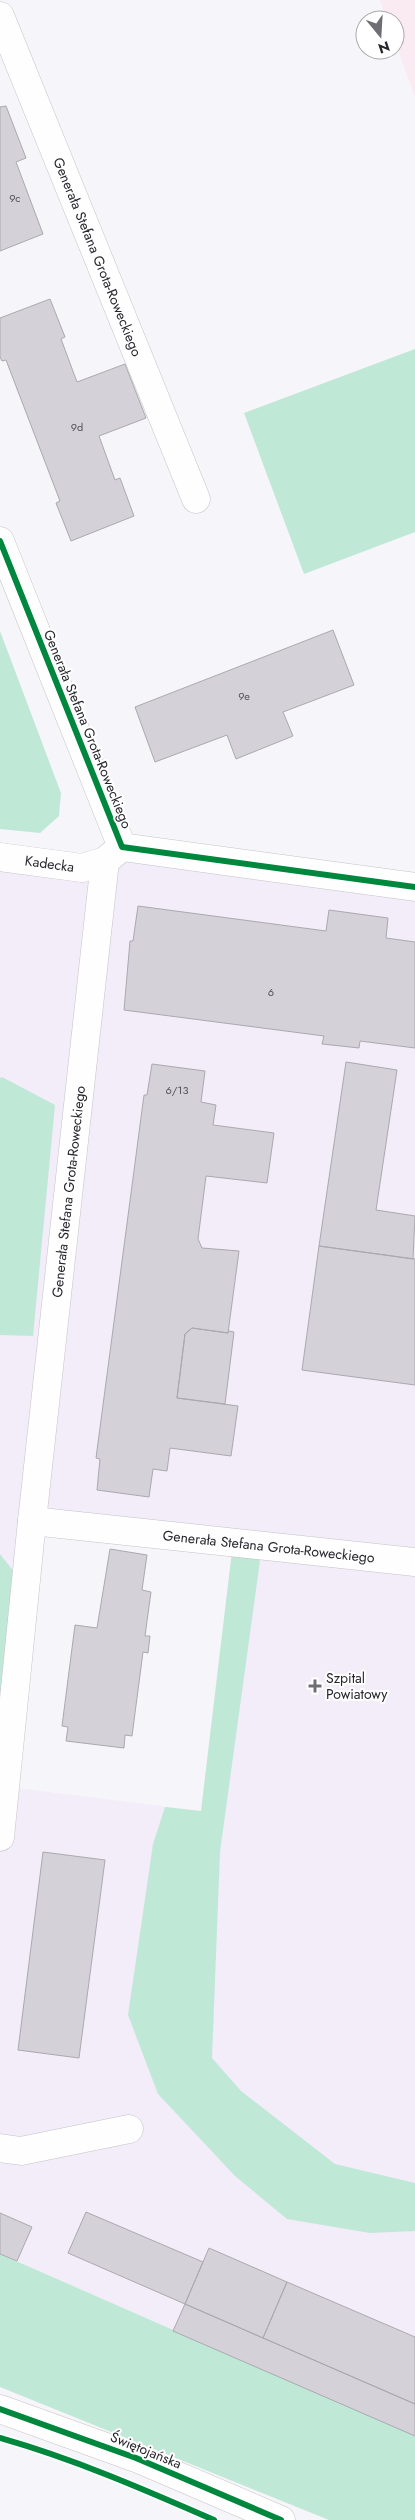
<svg xmlns="http://www.w3.org/2000/svg" width="415" height="2520" viewBox="0 0 415 2520" font-family="Jost,sans-serif">
<rect width="100%" height="100%" fill="#f6f5fa"/>
<path fill="#f9ebf1" d="M380 0H415V97L395 42V20H387Z"/>
<path fill="#f3ecf9" d="M122 847 415 886V2436L0 2254V1786L201 1811 233 1543 32 1521 25 1586 0 1583V857L82 868Z"/>
<path fill="#c0e8d6" d="M415 349V532L304 574 244 413Z
M0 631 61 793 59 816 40 833 0 829Z
M2 1077 55 1105 33 1336 0 1335V1078Z
M233 1543 262 1546 220 1852 212 2058 241 2091 335 2164 415 2183V2231L370 2233 287 2219 235 2176 158 2094 128 2015 153 1844 165 1807 201 1811Z
M0 1554 25 1586 0 1837Z
M0 2254 415 2436V2520H329L0 2387Z"/>
<path fill="#d4d2d8" stroke="#aaa9ae" d="M6 106 26 158 16 162 43 234 0 251V107Z
M50 299 65 337 61 339 77 382 125 364 146 418 99 436 115 480 120 478 134 516 71 541 56 503 60 501 6 360 2 361 0 357V318Z
M333 630 354 685 283 712 293 736 236 759 227 735 155 762 135 707Z
M138 906 326 931 329 910 388 918 386 938 415 942V1048L360 1041 359 1048 322 1044 324 1036 124 1010 130 941H133Z
M346 1062 397 1070 376 1210 415 1216 413 1259 319 1246Z
M152 1064 205 1071 201 1102 216 1105 213 1125 274 1133 267 1183 206 1176 198 1239 202 1248 239 1251 228 1333 192 1328 185 1334 177 1398 238 1406 231 1456 170 1448 167 1471 153 1469 149 1497 97 1490 100 1459 96 1458 144 1095H147Z
M319 1246 415 1259V1385L302 1370Z
M192 1328 228 1333 229 1331 234 1332 225 1404 177 1398 185 1334Z
M110 1549 147 1555 142 1590 151 1592 145 1636H150L148 1653 143 1652 132 1736 125 1735 124 1748 66 1741 68 1727 62 1726 75 1625 97 1628Z
M43 1852 105 1860 79 2058 18 2050Z
M86 2212 203 2262 185 2304 68 2253Z
M0 2213 32 2227 17 2261 0 2254Z
M209 2248 287 2282 263 2338 185 2304Z
M287 2282 415 2337V2404L263 2338Z
M185 2304 415 2404V2436L173 2331Z"/>
<g fill="none" stroke-linecap="round" stroke-linejoin="round">
<defs>
<g id="minor">
<path id="s1" d="M0 16 196 499"/>
<path d="M0 541 122 847"/>
<path d="M122 847 415 887"/>
<path id="s2" d="M0 857 82 868 105 861 117 851"/>
<path id="s3" d="M32 1521 415 1562"/>
<path id="s4" d="M0 1837 32 1521 105 861"/>
<path d="M0 2148 21 2151 129 2129"/>
<path d="M0 2409 136 2458 281 2520"/>
</g>
</defs>
<use href="#minor" stroke="#c4c4c8" stroke-width="29"/>
<use href="#minor" stroke="#fefefe" stroke-width="28"/>
<defs>
<path id="cycleway" d="M0 541 122 847 415 887
M0 2409 136 2458 281 2520
M0 2438C74 2459 143 2489 214 2520"/>
</defs>
<use href="#cycleway" stroke="#fff" stroke-width="9"/>
<use href="#cycleway" stroke="#00873e" stroke-width="6"/>
</g>
<path fill="#706e75" stroke="#fff" stroke-width="2" d="M312.5 1678.5h5v5h5v5h-5v5h-5v-5h-5v-5h5z"/>
<g text-anchor="middle" dominant-baseline="central" stroke-width="4" stroke-linejoin="round" paint-order="stroke">
<g font-size="11" fill="#535158">
<text x="15" y="198">9c</text>
<text x="77" y="427">9d</text>
<text x="244" y="696">9e</text>
<text x="271" y="992">6</text>
<text x="177" y="1090">6/13</text>
</g>
<g font-size="14" fill="#28262d" stroke="#fff">
<text stroke="none"><textPath href="#s1" startOffset="260">Generała Stefana Grota-Roweckiego</textPath></text>
<text transform="translate(88 729) rotate(68)">Generała Stefana Grota-Roweckiego</text>
<text stroke="none"><textPath href="#s2" startOffset="50">Kadecka</textPath></text>
<text stroke="none"><textPath href="#s4" startOffset="649">Generała Stefana Grota-Roweckiego</textPath></text>
<text stroke="none"><textPath href="#s3" startOffset="238">Generała Stefana Grota-Roweckiego</textPath></text>
<text transform="translate(146 2450) rotate(22)">Świętojańska</text>
</g>
<g font-size="14" fill="#28262d" stroke="#fff" text-anchor="start">
<text x="326" y="1678">Szpital<tspan x="326" dy="16">Powiatowy</tspan></text>
</g>
</g>
<g transform="translate(380 35) rotate(162)"><circle r="24" fill="#ffffff" stroke="#a9a8ab"/>
<path d="M0-4L9 19L0 12L-9 19Z" fill="#706e75"/>
<text y="-8" font-size="14" font-weight="bold" text-anchor="middle" fill="#28262d">N</text>
</g>
</svg>
